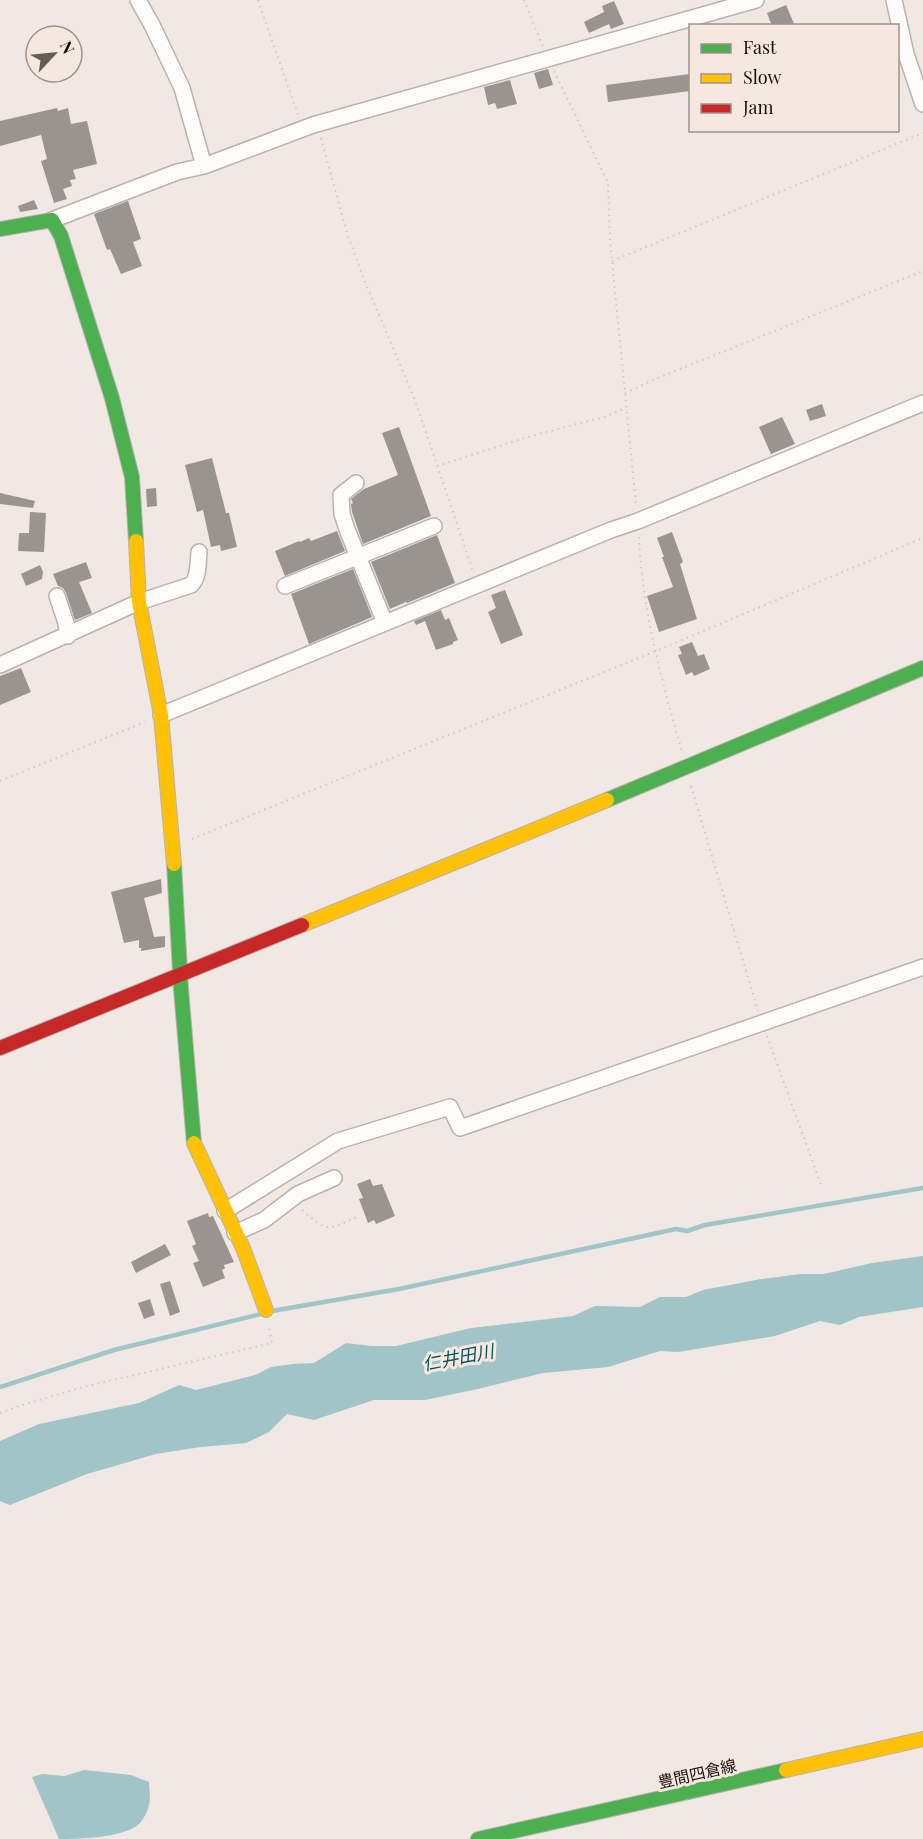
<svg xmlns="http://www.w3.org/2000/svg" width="923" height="1839" viewBox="0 0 923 1839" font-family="'Playfair Display','Noto Sans JP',serif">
<rect width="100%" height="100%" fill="#f1e8e4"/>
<path fill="#a1c4c8" d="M923 1256V1307L859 1317 840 1325 820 1321 775 1336 678 1352 660 1351 608 1367 543 1373 478 1389 425 1400H374L314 1420 287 1414 269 1432 246 1443 201 1447 156 1454 87 1474 10 1505 0 1501V1441L39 1424 139 1403 179 1385 196 1390 255 1375 271 1367 293 1364 314 1363 346 1343 371 1346H396L471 1328 573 1316 595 1306 640 1307 660 1297H686L703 1290 761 1279 801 1274H824L872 1263Z
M84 1770 131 1775 149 1782C149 1789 151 1799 149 1805 148 1811 142 1822 138 1825 121 1838 79 1839 59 1839L32 1777 42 1774 64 1776Z"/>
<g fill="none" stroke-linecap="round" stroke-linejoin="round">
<path stroke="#a1c4c8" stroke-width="4.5" d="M272 1311 399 1289 676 1229 687 1231 705 1225 923 1188
M0 1387 114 1350 261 1314"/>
</g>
<path fill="#9a9490" d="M614 1 624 24 611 29 609 24 589 33 584 22 604 12 602 6Z
M786 5 795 26H772L767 13Z
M548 69 553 85 539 89 534 73Z
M690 74V91L608 102 606 85Z
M510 80 517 104 497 109 495 103 488 105 484 87Z
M57 108 58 111 68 108 71 124 87 121 97 164 73 170 76 179 70 180 72 186 63 189 67 199 54 203 41 161 47 159 41 135 0 146V121Z
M34 200 38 209 20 212 18 206Z
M128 201 141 239 133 242 142 266 121 274 110 249 107 250 94 214Z
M822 404 826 416 810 421 806 410Z
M782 417 795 444 771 454 759 427Z
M399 427 431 516 363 544 352 512 351 504 353 503 351 499 364 489 398 475 382 433Z
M212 458 226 513H229L237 547 221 551 220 545 211 547 203 510 197 512 185 465Z
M156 488 157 506 147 507 146 489Z
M0 493 35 501 33 508 0 504Z
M30 512 46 513 44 552 18 551 19 533H29Z
M337 531 345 551 285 576 275 551 299 541 300 542 309 538 311 541Z
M672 532 683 562 680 564 697 619 659 632 647 596 673 587 662 557H664L657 538Z
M437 535 455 583 407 603 406 602 390 609 371 562Z
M86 562 92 578 79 582 92 613 75 620 66 593 63 588 58 586 53 574Z
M40 565 43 572 42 579 26 586 21 574Z
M353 569 372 617 309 644 291 594Z
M505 590 523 635 501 644 488 612 496 608 491 595Z
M441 610 445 620 449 618 458 640 453 642V644L436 650 425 621 416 625 414 621Z
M692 642 698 656 704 654 710 669 694 676 692 672 686 675 678 655 682 654 679 647Z
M21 668 31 692 0 705V676Z
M161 879 162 893 144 898 154 937 165 936V947L141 951V948H139V940L124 943 111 892Z
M370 1179 373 1186 382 1184 395 1216 376 1224 374 1220 368 1223 359 1199 363 1198 357 1184Z
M208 1213 209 1217 213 1216 234 1262 224 1265 225 1268 222 1270 225 1278 203 1287 193 1263 199 1261 192 1246 196 1244 187 1221Z
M165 1244 171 1255 136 1273 131 1262Z
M170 1281 180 1312 170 1316 160 1284Z
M150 1299 155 1315 144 1319 138 1303Z"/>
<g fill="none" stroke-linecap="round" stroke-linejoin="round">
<defs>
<path id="street" d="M138 0 152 25 182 88 204 166
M894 0 906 54 923 104
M52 220 177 172 204 166 313 125 756 0
M356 483 341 495 342 514 348 532 385 623
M285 586 434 526
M57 596 66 623 68 636
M0 665 139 602 191 585C199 578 198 562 199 552
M161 715 611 530 638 521 923 403
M225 1211 338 1141 450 1107 460 1128 923 967
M235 1233 264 1220 298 1194 334 1178"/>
<path id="fast" d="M0 229 52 220 61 236 112 398 132 477 136 541
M607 800 923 668
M174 864 181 989 194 1143
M478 1839 786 1770"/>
<path id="slow" d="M136 541 139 602 161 715 174 864
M302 925 607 800
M194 1143 243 1248 266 1310
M786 1770 923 1739"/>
<path id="jam" d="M0 1048 302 925"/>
</defs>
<use href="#street" stroke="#b8b2ae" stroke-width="18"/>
<use href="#fast" stroke="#b8b2ae" stroke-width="16"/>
<use href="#slow" stroke="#b8b2ae" stroke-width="16"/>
<use href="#jam" stroke="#b8b2ae" stroke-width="16"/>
<path stroke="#ccc9c7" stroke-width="2" stroke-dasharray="1.5 4.5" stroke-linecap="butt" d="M258 0 298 115
M524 0 543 47
M554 71 608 183 610 240 636 505
M321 138 347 233 363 277 415 400 473 571
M612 261 923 133
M625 393 653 380 923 271
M437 466 531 436 604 417 626 408
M639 537C642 610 662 681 682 752
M0 781 145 722
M691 786 758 1011
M192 839 656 651 923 538
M767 1036 821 1185
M302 1210C328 1232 326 1231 357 1217
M0 1413 19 1406 83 1387 272 1343 269 1328"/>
<use href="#street" stroke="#fdfcfb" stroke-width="15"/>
<use href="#fast" stroke="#4caf50" stroke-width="14"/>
<use href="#slow" stroke="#ffc107" stroke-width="14"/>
<use href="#jam" stroke="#c62828" stroke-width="14"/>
</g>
<g text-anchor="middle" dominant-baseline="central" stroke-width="6" stroke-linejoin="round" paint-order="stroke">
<g font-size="16" fill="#17120f" stroke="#f6e7df">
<text transform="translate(697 1773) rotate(-13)">豊間四倉線</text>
</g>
<g font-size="18" font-style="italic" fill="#07555f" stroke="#f6e7df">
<text transform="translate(458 1357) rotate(-11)">仁井田川</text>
</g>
</g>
<rect x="689" y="24" width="210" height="108" fill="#f6e7df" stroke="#9d928c" stroke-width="1.5"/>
<rect x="701" y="44" width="30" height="9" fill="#4caf50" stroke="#9d928c" stroke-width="1.5"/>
<text x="743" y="54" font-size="18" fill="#17120f">Fast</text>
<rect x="701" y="74" width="30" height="9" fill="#ffc107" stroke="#9d928c" stroke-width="1.5"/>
<text x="743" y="84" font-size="18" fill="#17120f">Slow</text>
<rect x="701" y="104" width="30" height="9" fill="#c62828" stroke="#9d928c" stroke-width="1.5"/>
<text x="743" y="114" font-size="18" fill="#17120f">Jam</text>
<g transform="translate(54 54) rotate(64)"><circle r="28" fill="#f6e7df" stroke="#9d928c" stroke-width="1.5"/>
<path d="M0-4.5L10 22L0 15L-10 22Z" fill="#635d5a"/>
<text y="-9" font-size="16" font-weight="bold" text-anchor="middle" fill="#17120f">N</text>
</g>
</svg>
